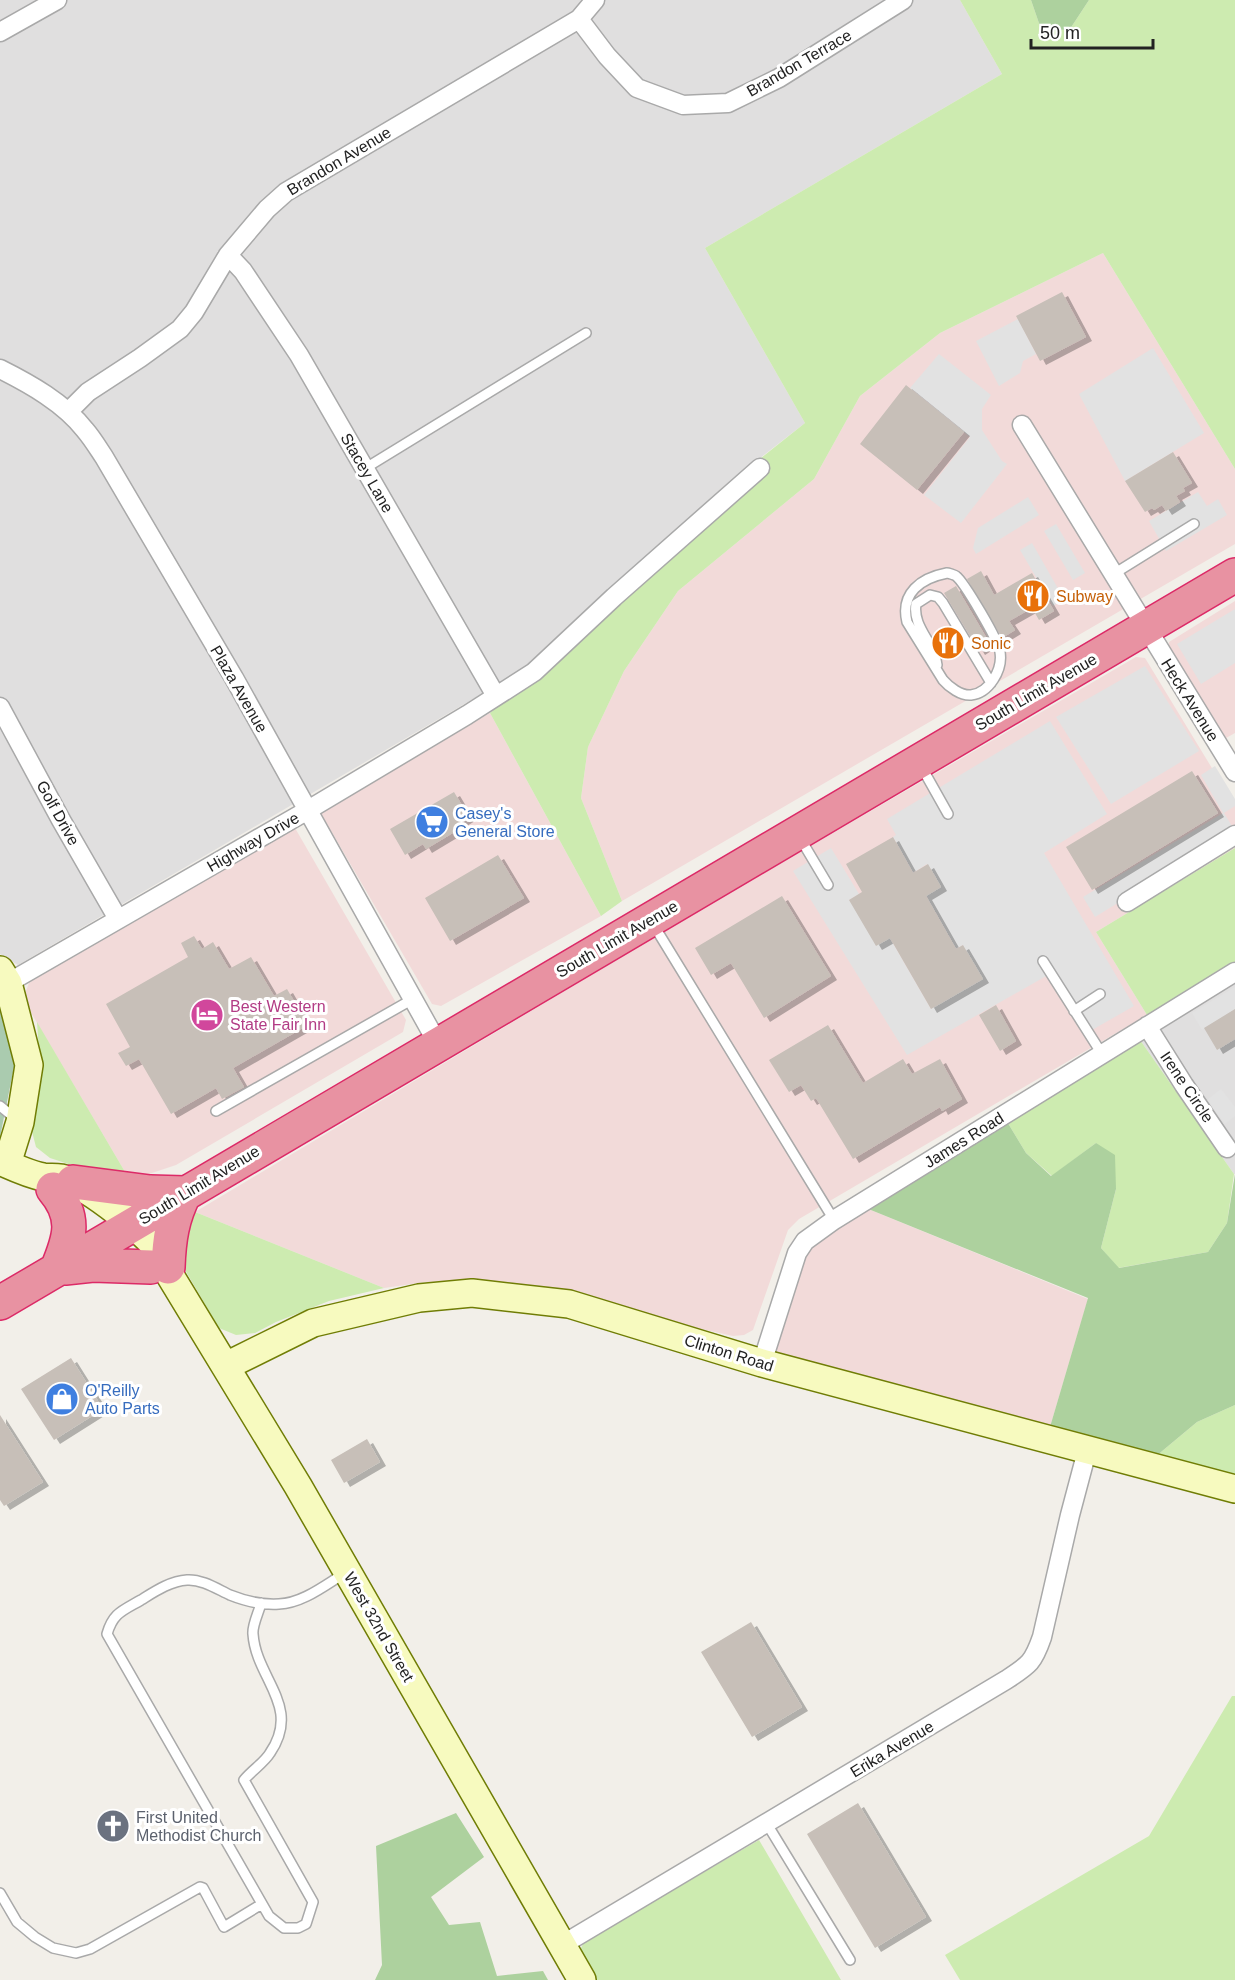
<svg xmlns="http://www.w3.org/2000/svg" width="1235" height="1980" viewBox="0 0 1235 1980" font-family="Arial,sans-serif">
<defs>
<filter id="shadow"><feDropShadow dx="6" dy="4" stdDeviation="0" flood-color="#0004"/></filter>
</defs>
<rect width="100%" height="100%" fill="#f2efe9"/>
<path fill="#e0dfdf" d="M0 0H960L1002 74 705 248 805 423 724 486 526 668 18 965 0 954Z
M1235 982V1174H1234L1140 1040Z"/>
<path fill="#f2dad9" d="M1103 253 1235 469V544L622 901 581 798 588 747 624 671 678 591 814 479 860 396 940 333Z
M1235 601V733L1226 738 1168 652 1169 642Z
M1136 657 1145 658 1235 806V848L1096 932 1147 1015 799 1219 788 1230 753 1330 744 1335 733 1336 513 1287 426 1282 384 1288 195 1212 685 919Z
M490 713 601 916 441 1006 432 1004 320 812Z
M295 828 406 1020 403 1032 176 1165 143 1176 128 1177 23 999 29 983 47 970Z
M861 1206 1088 1299 1050 1427 779 1357 773 1344 803 1244Z"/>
<path fill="#cdebb0" d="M960 0H1031L1042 32 1070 29 1089 0H1235V469L1103 253 940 333 860 396 814 479 678 591 624 671 588 747 581 798 622 901 601 916 490 713 756 462 805 423 705 248 1002 74Z
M1235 848V962L1147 1015 1096 932Z
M37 1022 128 1177 99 1174 50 1158 36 1147 29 1120 40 1068Z
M1140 1040 1234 1174 1227 1223 1208 1252 1118 1268 1101 1248 1116 1189 1096 1143 1052 1176 1026 1153 1006 1120Z
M195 1212 384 1288 329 1301 276 1322 255 1333 236 1335 219 1328 178 1258 182 1221Z
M1235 1405V1477L1155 1457 1197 1422Z
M1232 1696H1235V1980H960L945 1955 1149 1836Z
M759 1840 841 1980H593L578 1954 584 1942Z"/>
<path fill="#add19e" d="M1031 0H1089L1070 29 1042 32Z
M1006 1120 1026 1153 1051 1176 1096 1143 1115 1155 1116 1189 1101 1248 1119 1268 1208 1252 1227 1223 1235 1174V1405L1197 1422 1155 1457 1050 1427 1088 1298 861 1206Z
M456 1813 484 1857 431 1897 449 1925 480 1922 497 1976 543 1971 548 1980H375L382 1965 376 1846Z"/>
<path fill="#aacbaf" d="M0 1011 8 1030 15 1062 0 1137Z"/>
<path fill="#e2e2e2" d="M1018 319 1036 354 1023 361 1020 373 999 386 976 341Z
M1153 348 1204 433 1125 481 1079 394Z
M939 354 991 395 982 409V430L1002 461 1007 464 961 523 924 495 970 437 910 388Z
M1198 492 1207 506 1218 499 1227 515 1166 551 1149 521Z
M1028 497 1039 515 976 554 973 548 978 528Z
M1056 524 1085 573 1073 580 1044 531Z
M1032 543 1064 599 1053 606 1020 550Z
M1235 609V663L1201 684 1177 644Z
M1145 666 1199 751 1111 804 1056 717Z
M1050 721 1107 814 1044 853 1134 1006 1092 1030 1055 971 907 1055 793 871 831 848 859 894 849 900 890 938 931 1009 963 945 956 949 926 896 927 864 913 873 893 837 896 835 887 819Z
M1215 766 1235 799V806L1224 813 1235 831 1095 917 1083 897 1223 813 1201 775Z
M1235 987V1009L1202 1030 1192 1013Z
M1221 1089 1235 1107V1116L1225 1124 1207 1100Z"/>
<path fill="#c7bfb8" filter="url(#shadow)" d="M1062 292 1086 337 1040 361 1016 316Z
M906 385 964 432 917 490 860 444Z
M1173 452 1192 483 1183 488 1185 491 1176 496 1180 502 1166 511 1162 505 1154 510 1152 508 1145 512 1125 481Z
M981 571 994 595 1032 573 1054 611 1039 620 1032 608 1009 621 1015 630 1002 638 967 579Z
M956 586 990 644 979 651 944 593Z
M1192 771 1218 813 1092 890 1066 847Z
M454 792 469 817 453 827 456 831 426 849 423 844 405 855 390 829Z
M893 837 913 873 928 864 941 887 926 896 956 949 963 945 983 979 931 1009 890 938 876 946 849 900 862 892 846 864Z
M498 855 524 898 450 941 425 898Z
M782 896 831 976 764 1018 731 963 711 975 695 948Z
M194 936 202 949 213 942 229 969 251 957 274 996 287 989 308 1025 233 1068 244 1087 222 1099 216 1088 171 1114 139 1059 126 1066 118 1053 130 1047 106 1004 188 957 181 943Z
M996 1005 1016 1041 1000 1051 979 1015Z
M1235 1009V1039L1217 1050 1204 1028Z
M828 1025 863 1083 903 1059 912 1074 940 1059 962 1099 942 1111 940 1107 853 1159 816 1098 811 1101 801 1085 789 1092 769 1060Z
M71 1358 103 1409 54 1440 21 1389Z
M0 1415 43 1482 4 1506 0 1500Z
M367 1439 380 1462 344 1483 331 1460Z
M751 1622 802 1707 752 1737 701 1652Z
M858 1803 926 1917 875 1948 807 1834Z"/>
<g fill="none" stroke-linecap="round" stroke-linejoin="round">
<defs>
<path id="lane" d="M364 469 586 333
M947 573C948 573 955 575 956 576 964 582 999 641 1000 652 1003 670 989 693 971 695 961 696 949 687 943 680L907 622C900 593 921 578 947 573Z
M1112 575 1194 524
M937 665C935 643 912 627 916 604L930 595 938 597 943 603 991 683
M921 766 948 814
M800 838 828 885
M653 924 834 1220
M1043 961 1102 1054
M1074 1011 1100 994
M0 1106 16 1119
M216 1111 413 999
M261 1603C259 1612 252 1625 253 1634 256 1679 302 1706 270 1753 264 1763 252 1770 244 1780L313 1902 306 1924 298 1928H284L269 1916 107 1634C113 1613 122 1611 141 1600 154 1592 170 1581 187 1580 202 1579 217 1589 230 1595 245 1601 263 1605 279 1604 303 1603 325 1585 345 1573
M767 1824 850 1960
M0 1893 17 1922 35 1937 53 1948 76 1953 90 1949 200 1887 203 1888 224 1927 262 1904"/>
<path id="street" d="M579 19 607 56 637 88 683 105 728 103 779 78 903 0
M0 32 57 0
M228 255 243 271 299 355 496 696
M0 369C30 384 64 403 85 430 92 438 98 448 104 457L234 678 438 1044
M68 412 88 392 140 358 180 329 194 312 228 255 267 209 286 192 579 19 595 0
M1022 425 1235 772
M0 707 61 820 118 919
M1127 902 1235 835
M8 983 308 810 467 715 534 672 614 597 760 468
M1147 1026 1184 1085 1227 1148
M762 1363 797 1253 805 1241 834 1220 1235 972
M562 1945 1006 1680C1029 1665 1033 1663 1042 1637L1070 1515 1087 1451"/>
<path id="secondary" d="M0 970 8 983 29 1065 20 1122 7 1164
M0 1161C13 1167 29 1174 43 1177 49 1178 55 1177 61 1178 85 1183 154 1238 165 1259 168 1265 169 1271 171 1277L298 1486 582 1980
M226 1366 313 1323 419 1298 472 1293 569 1304 762 1363 1235 1489"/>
<path id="highway" d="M73 1182 150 1192 185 1193C172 1218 169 1240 168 1267
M53 1189C77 1217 70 1238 57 1269
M65 1268 93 1265 151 1267
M0 1303 1235 575"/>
</defs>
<use href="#lane" stroke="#a9a9a9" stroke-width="12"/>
<use href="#street" stroke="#a9a9a9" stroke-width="21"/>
<use href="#secondary" stroke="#707d05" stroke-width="30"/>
<use href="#highway" stroke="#dc2a67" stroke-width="36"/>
<use href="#lane" stroke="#fff" stroke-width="9"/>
<use href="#street" stroke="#fff" stroke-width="18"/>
<use href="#secondary" stroke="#f7fabf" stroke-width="27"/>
<use href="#highway" stroke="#e892a2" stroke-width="33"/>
</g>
<defs>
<symbol id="restaurant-disc" viewBox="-11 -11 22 22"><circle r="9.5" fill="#e8710a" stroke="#fff"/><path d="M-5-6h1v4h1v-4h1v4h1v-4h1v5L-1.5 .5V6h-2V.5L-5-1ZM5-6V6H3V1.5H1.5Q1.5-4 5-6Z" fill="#fff"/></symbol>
<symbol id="supermarket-disc" viewBox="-11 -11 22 22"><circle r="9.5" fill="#3f7fe0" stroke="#fff"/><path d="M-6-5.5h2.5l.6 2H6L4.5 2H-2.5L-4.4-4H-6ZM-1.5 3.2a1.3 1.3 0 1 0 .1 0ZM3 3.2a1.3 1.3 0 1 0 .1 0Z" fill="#fff"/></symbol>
<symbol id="hotel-disc" viewBox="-11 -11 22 22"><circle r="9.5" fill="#d1479c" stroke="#fff"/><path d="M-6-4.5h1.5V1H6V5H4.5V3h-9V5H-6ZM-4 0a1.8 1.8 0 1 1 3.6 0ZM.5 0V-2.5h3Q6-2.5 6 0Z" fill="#fff"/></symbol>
<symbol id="shop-disc" viewBox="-11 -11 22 22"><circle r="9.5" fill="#3f7fe0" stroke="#fff"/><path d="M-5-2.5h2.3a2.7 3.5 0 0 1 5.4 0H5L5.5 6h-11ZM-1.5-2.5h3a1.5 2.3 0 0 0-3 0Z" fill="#fff"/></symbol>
<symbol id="church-disc" viewBox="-11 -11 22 22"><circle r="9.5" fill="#6b7280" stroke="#fff"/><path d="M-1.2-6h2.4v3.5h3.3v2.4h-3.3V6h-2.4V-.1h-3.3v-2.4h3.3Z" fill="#fff"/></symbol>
</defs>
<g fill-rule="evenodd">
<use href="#restaurant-disc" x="1014" y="577" width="38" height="38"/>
<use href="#restaurant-disc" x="929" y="624" width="38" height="38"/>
<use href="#supermarket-disc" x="413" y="803" width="38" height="38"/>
<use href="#hotel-disc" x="188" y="996" width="38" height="38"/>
<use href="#shop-disc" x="43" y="1380" width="38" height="38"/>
<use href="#church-disc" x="94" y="1807" width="38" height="38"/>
</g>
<g text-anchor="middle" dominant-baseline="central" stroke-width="6" stroke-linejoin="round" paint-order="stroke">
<g font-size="16" fill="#222" stroke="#fff">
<text transform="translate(799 63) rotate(-30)">Brandon Terrace</text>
<text transform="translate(339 161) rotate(-31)">Brandon Avenue</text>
<text transform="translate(367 473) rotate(60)">Stacey Lane</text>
<text transform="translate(239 689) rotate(60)">Plaza Avenue</text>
<text transform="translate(1036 692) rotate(-30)">South Limit Avenue</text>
<text transform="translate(1190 700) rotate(58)">Heck Avenue</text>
<text transform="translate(58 813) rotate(61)">Golf Drive</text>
<text transform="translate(253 842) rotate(-30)">Highway Drive</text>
<text transform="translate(617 939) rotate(-30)">South Limit Avenue</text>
<text transform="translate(1187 1087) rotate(56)">Irene Circle</text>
<text transform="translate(964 1140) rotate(-32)">James Road</text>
<text transform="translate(199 1185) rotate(-31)">South Limit Avenue</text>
<text transform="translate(729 1353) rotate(17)">Clinton Road</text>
<text transform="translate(379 1627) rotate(60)">West 32nd Street</text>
<text transform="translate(892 1749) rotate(-31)">Erika Avenue</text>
</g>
<g font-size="16" fill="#c56008" stroke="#fff" text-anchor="start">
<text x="1056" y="596">Subway</text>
<text x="971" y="643">Sonic</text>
</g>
<g font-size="16" fill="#366cbe" stroke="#fff" text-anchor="start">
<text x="455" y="813">Casey's<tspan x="455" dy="18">General Store</tspan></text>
<text x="85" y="1390">O'Reilly<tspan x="85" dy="18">Auto Parts</tspan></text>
</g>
<g font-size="16" fill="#b23c85" stroke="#fff" text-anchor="start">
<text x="230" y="1006">Best Western<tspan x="230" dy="18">State Fair Inn</tspan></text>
</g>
<g font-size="16" fill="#5b616d" stroke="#fff" text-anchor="start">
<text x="136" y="1817">First United<tspan x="136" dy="18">Methodist Church</tspan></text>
</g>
</g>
<path d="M1031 39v9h122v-9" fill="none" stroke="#222222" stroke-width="3"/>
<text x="1040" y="39" font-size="18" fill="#222222" stroke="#ffffff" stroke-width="4.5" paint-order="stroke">50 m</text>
</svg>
